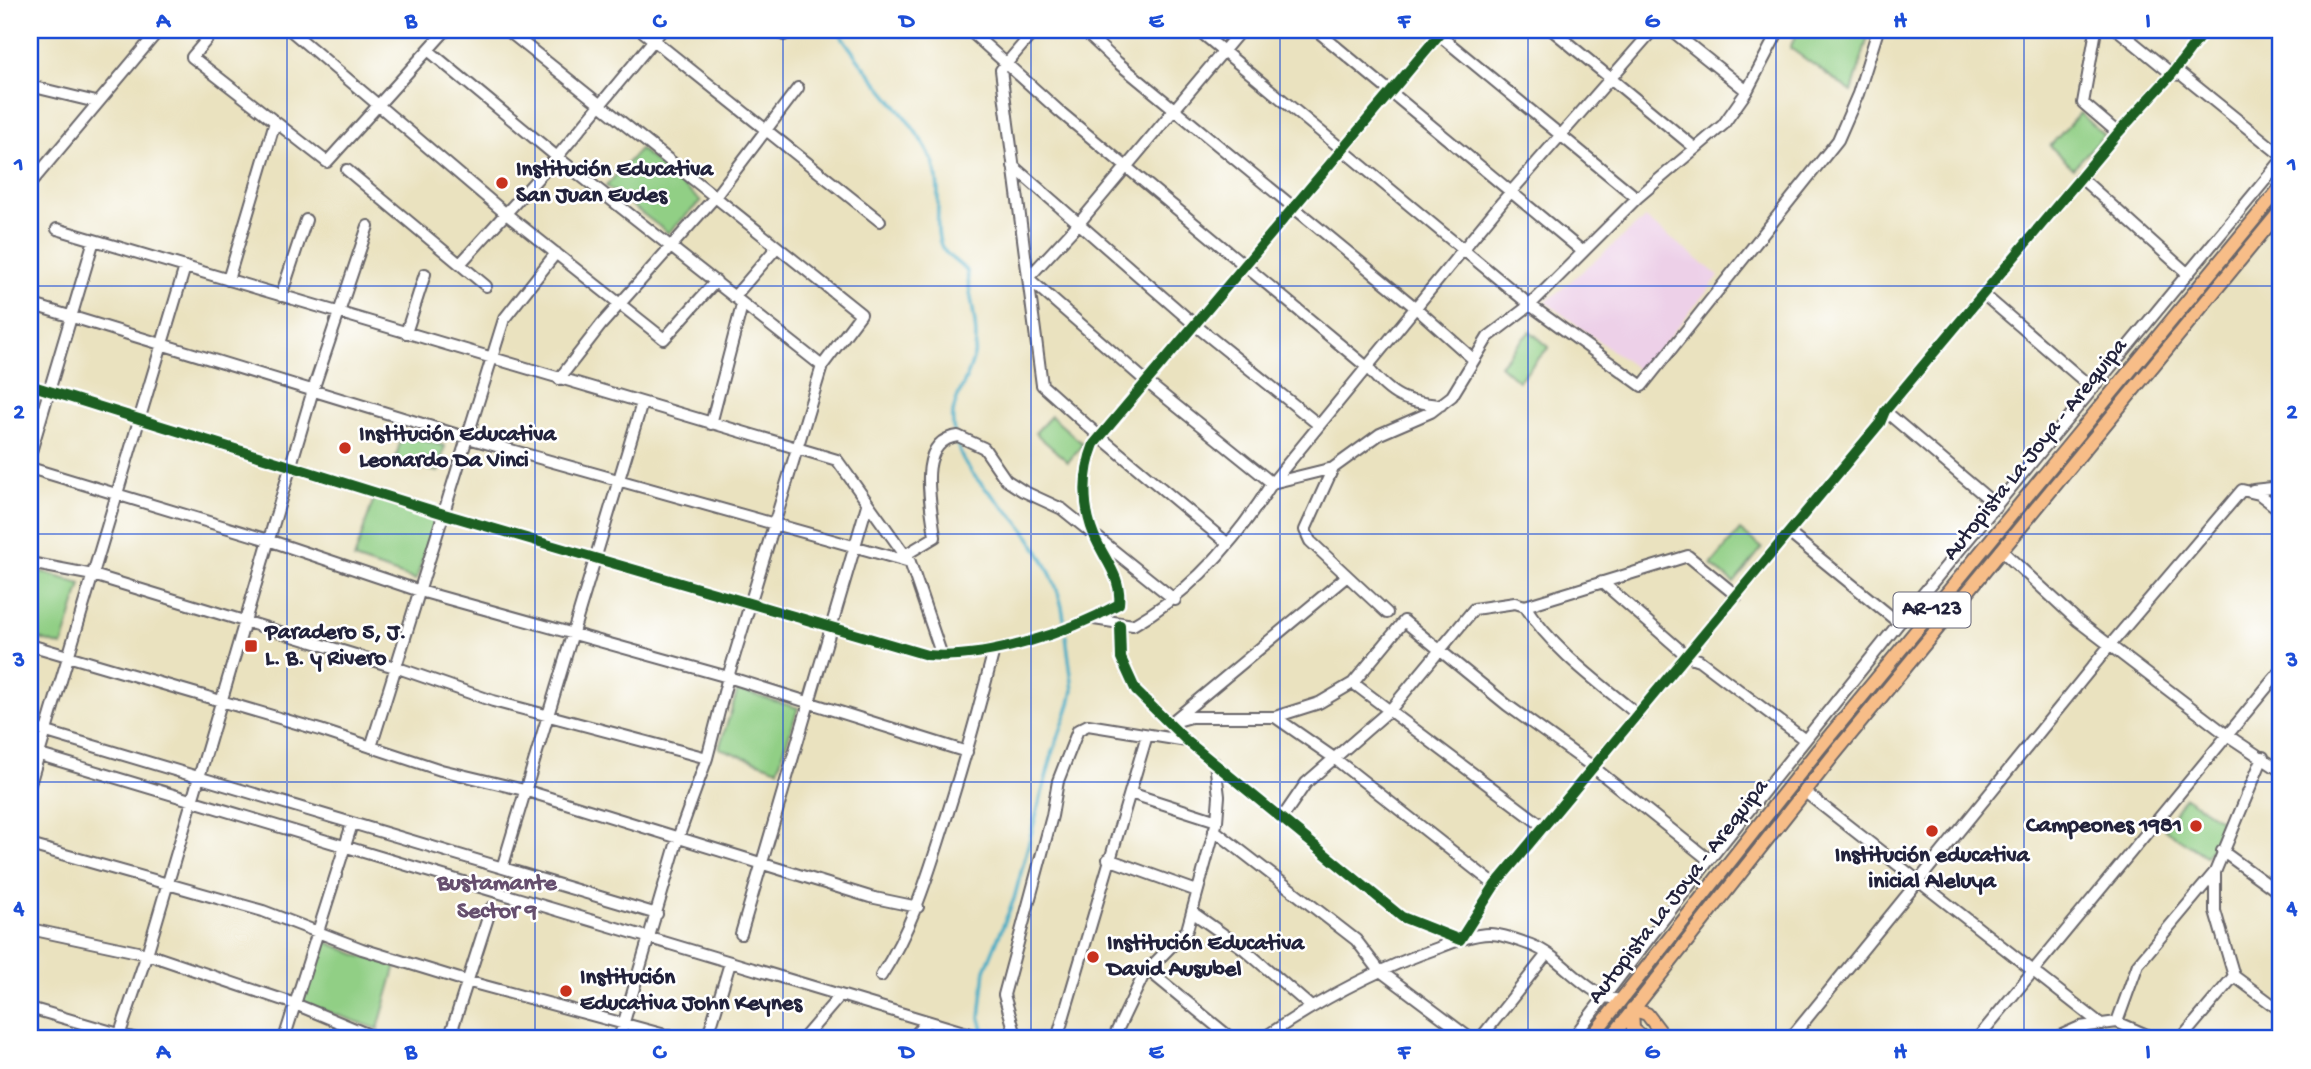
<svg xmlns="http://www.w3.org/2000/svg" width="2311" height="1069" viewBox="0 0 2311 1069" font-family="'Gochi Hand',sans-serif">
<rect width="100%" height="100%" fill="#fff"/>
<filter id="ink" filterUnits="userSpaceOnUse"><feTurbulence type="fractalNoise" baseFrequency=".0143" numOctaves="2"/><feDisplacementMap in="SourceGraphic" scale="14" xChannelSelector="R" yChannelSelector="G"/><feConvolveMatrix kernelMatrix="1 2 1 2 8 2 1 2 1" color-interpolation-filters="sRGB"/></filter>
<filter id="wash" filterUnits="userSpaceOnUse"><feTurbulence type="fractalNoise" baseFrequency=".00686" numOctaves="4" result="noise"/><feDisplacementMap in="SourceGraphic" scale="28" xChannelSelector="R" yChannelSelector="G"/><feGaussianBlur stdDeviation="1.57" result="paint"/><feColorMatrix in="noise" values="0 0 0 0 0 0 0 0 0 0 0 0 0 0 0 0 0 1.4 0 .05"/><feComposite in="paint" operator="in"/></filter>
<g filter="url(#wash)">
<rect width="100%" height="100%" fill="#eae2bf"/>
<path fill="#edd0e8" d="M1645 218 1719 276 1641 372 1546 302Z"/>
<path fill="#91cf85" stroke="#5a7860" stroke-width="2" d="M1798 30H1870L1852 92 1790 48Z
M2080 113 2104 135 2073 168 2050 146Z
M640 149 701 201 668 233 606 186Z
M1530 331 1549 347 1518 381 1500 365Z
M1051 416 1083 444 1068 462 1035 433Z
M402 435 445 446 438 472 395 461Z
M374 498 436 518 416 580 354 559Z
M1740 530 1762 548 1734 583 1711 565Z
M30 568 81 584 62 646 30 636Z
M738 690 798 708 778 769 719 748Z
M2185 797 2227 824 2206 856 2164 829Z
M322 940 360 956 396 965 378 1029 302 1003Z"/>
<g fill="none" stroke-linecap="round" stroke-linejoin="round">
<path stroke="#45acc4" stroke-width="3.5" d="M838 30C864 74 909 112 932 160 945 189 931 230 943 249 948 257 960 264 967 271 969 295 979 327 975 351 966 396 940 401 960 452 970 477 994 496 1011 514 1035 540 1060 583 1064 619
M985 1037 980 1018 985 970 1014 899 1052 755 1070 704 1073 690 1066 636"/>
</g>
</g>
<g filter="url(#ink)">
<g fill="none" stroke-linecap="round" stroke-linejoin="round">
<defs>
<path id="minor" d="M215 30 192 57 327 162 446 30
M290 30 505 213 664 339 716 281
M507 30 861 314 822 366 728 677 707 758 678 838 619 1039
M641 30 880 221
M777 30 784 35
M969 30 1059 111 1368 368C1392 397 1404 402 1441 405
M1035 30 1001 70 1042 385 1099 436 1227 543
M1083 30 1117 62 1417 309 1473 359
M1198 30 1530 305 1642 386 1838 140 1858 94 1878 30
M1241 30 1080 222 1028 278 1148 383 1272 483 1333 468 1380 434 1431 412 1452 396 1488 337 1530 305 1637 198 1723 125 1747 91 1779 30
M1316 30 1582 251
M1433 30 1637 198
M1552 30 1695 148
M1671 30 1747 91
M2096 30 2083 103 2118 133
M2118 30 2172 74 2182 75 2281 155
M428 50 557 157 822 366
M30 86 96 102
M1013 166 1195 325 1319 425
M347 170 486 286
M2080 177 2187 273
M30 184 159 30
M57 229 837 460 910 562 942 656
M460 264 557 157 662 30
M228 280 275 122
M1983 294 2092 388
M281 296 306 220
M734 297 777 247
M30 304 468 438 910 562
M406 333 425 274
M559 379 601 325 715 197 798 88
M30 385 444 514 927 655C987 660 1068 633 1119 604 1122 576 1104 560 1094 535 1082 506 1083 472 1094 444L1443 30
M1885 411 1997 506
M711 424 742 305
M30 455 94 240
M30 468 268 540 420 591 728 677 967 752
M1333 468 1305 530 1310 541 1387 613
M2253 490 2281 487
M1790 534 1899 623
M2001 550 2078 621 2227 735 2281 771
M905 555 935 537C932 507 914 441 958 436L984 448 1006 480 1023 491 1062 509 1175 600
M30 563 93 575 398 668 493 701 707 758
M1602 582 1687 656 1699 660 1805 740
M1525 606C1553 650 1598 682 1638 715
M1094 619 1133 625C1190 593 1237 539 1272 483L1502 202 1653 30
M1120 625 1121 658 1136 691 1187 741 1402 917 1460 940 1495 885 1880 423 1885 411 2118 133 2172 74 2205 30
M30 645 320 730 441 770 524 790 870 897 918 907
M1353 683 1544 827
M1275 717 1334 758 1495 885
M1174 720 1346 577
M1170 723 1191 717H1275L1319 703 1353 683 1404 621 1507 705 1593 767 1709 860
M30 727 657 914
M371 747 504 319 556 253
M30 752 987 1039
M2263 757 2215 872V911L2234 976 2281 1011
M30 784 185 267
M1805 792 2102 1025
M1130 793 1217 821
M1282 818 1306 783 1391 709 1474 609 1515 603 1525 606 1688 556 1737 596
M1214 830 1356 940 1379 970 1471 1039
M30 845 263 911 362 949 466 981 680 1039
M2222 851 2281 894
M1108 859 1197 891
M503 865 642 403
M1192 912 1244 949 1310 1006
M30 929 147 954 295 1004 379 1039
M741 934 867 505
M1148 970 1232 1039
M881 976C910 931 925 885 941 834 961 773 978 712 994 650
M30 1008 136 1039
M2117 1022 2156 1039
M118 1039 147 954 313 390 368 226
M284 1039 352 824
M449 1039 491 908
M707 1039 730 963
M803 1039 839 997
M912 1039 926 1022
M1017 1039 1004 995 1052 816 1058 781 1078 730 1088 725 1187 741
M1057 1039 1147 735
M1113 1039 1144 974 1187 930 1217 821 1219 796 1215 763
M1262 1039C1318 1001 1374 970 1438 948 1453 942 1473 934 1490 934 1502 934 1520 941 1531 945 1565 958 1585 997 1621 1000
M1480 1039 1547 954
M1572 1039 1709 860 1899 623 2281 161
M1790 1039 2111 644 2242 490 2259 494 2281 511
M1977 1039 2281 670
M2053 1039 2080 1027 2117 1022 2138 964 2215 872
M2181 1039 2234 976"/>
<path id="major" d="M1590 1039 1818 750 2281 187
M1610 1039 1832 757 2281 210
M1645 1039 1633 1029 1632 1009 1647 1014 1666 1039"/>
</defs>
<use href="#minor" stroke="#686569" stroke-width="14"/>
<use href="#major" stroke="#686569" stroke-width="16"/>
<use href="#minor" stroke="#fff" stroke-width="10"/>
<use href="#major" stroke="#f7bd88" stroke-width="12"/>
<defs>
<path id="cycleway" d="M30 385 444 514 927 655C987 660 1068 633 1119 604 1122 576 1104 560 1094 535 1082 506 1083 472 1094 444L1443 30
M1120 625 1121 658 1136 691 1187 741 1402 917 1460 940 1495 885 1880 423 1885 411 2118 133 2172 74 2205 30"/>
</defs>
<use href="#cycleway" stroke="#fff" stroke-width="15"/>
<use href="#cycleway" stroke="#1b5e20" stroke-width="10"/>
</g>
</g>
<path fill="none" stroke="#1d4ed8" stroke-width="2" stroke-opacity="0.55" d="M287 30V1039M535 30V1039M783 30V1039M1031 30V1039M1280 30V1039M1528 30V1039M1776 30V1039M2024 30V1039M30 286H2281M30 534H2281M30 782H2281"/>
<g fill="#c8321e" stroke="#fff" stroke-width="2.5">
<circle cx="502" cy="183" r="7"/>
<circle cx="345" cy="448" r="7"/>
<rect x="244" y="639" width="14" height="14" rx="3.5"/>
<circle cx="2196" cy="826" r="7"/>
<circle cx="1932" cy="831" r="7"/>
<circle cx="1093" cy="957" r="7"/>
<circle cx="566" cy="991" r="7"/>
</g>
<g text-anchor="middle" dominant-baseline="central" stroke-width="5" stroke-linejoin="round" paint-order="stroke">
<rect fill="#fff" stroke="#646476" stroke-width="2" x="1893.5" y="592.5" width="77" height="35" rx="5"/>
<g font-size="21" font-weight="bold" fill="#22223b">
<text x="1932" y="610">AR-123</text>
</g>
<g font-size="23" font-weight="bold" fill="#22223b" stroke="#fff" text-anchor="start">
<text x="516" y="170">Institución Educativa<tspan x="516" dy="26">San Juan Eudes</tspan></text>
<text x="359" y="435">Institución Educativa<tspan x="359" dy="26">Leonardo Da Vinci</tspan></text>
<text x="265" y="633">Paradero 5, J.<tspan x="265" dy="26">L. B. y Rivero</tspan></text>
<text x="2182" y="826" text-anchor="end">Campeones 1981</text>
<text x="1932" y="856" text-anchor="middle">Institución educativa<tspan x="1932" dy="26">inicial Aleluya</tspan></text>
<text x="1107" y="944">Institución Educativa<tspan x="1107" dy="26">David Ausubel</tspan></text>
<text x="580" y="978">Institución<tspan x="580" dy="26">Educativa John Keynes</tspan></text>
</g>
<g font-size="23" fill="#22223b" stroke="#fff">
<text transform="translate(2036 450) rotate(-51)">Autopista La Joya - Arequipa</text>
<text transform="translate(1679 892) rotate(-52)">Autopista La Joya - Arequipa</text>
</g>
<g font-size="24" font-weight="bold" fill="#664f6e" stroke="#fff">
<text x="497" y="884">Bustamante<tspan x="497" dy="28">Sector 9</tspan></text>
</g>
</g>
<rect width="2311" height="1069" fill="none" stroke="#fff" stroke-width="77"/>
<rect x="38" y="38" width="2234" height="992" fill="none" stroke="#1d4ed8" stroke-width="2.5"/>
<g font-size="23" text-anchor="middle" font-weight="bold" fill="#1d4ed8">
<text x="163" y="27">A</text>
<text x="411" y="27">B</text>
<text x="659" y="27">C</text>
<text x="907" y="27">D</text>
<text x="1156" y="27">E</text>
<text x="1404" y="27">F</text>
<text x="1652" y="27">G</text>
<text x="1900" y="27">H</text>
<text x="2148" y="27">I</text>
<text x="19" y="170">1</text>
<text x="2292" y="170">1</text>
<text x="19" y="418">2</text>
<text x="2292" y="418">2</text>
<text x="19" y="666">3</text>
<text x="2292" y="666">3</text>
<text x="19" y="914">4</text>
<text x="2292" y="914">4</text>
<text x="163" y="1058">A</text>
<text x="411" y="1058">B</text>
<text x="659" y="1058">C</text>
<text x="907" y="1058">D</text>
<text x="1156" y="1058">E</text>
<text x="1404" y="1058">F</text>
<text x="1652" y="1058">G</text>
<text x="1900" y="1058">H</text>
<text x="2148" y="1058">I</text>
</g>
</svg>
